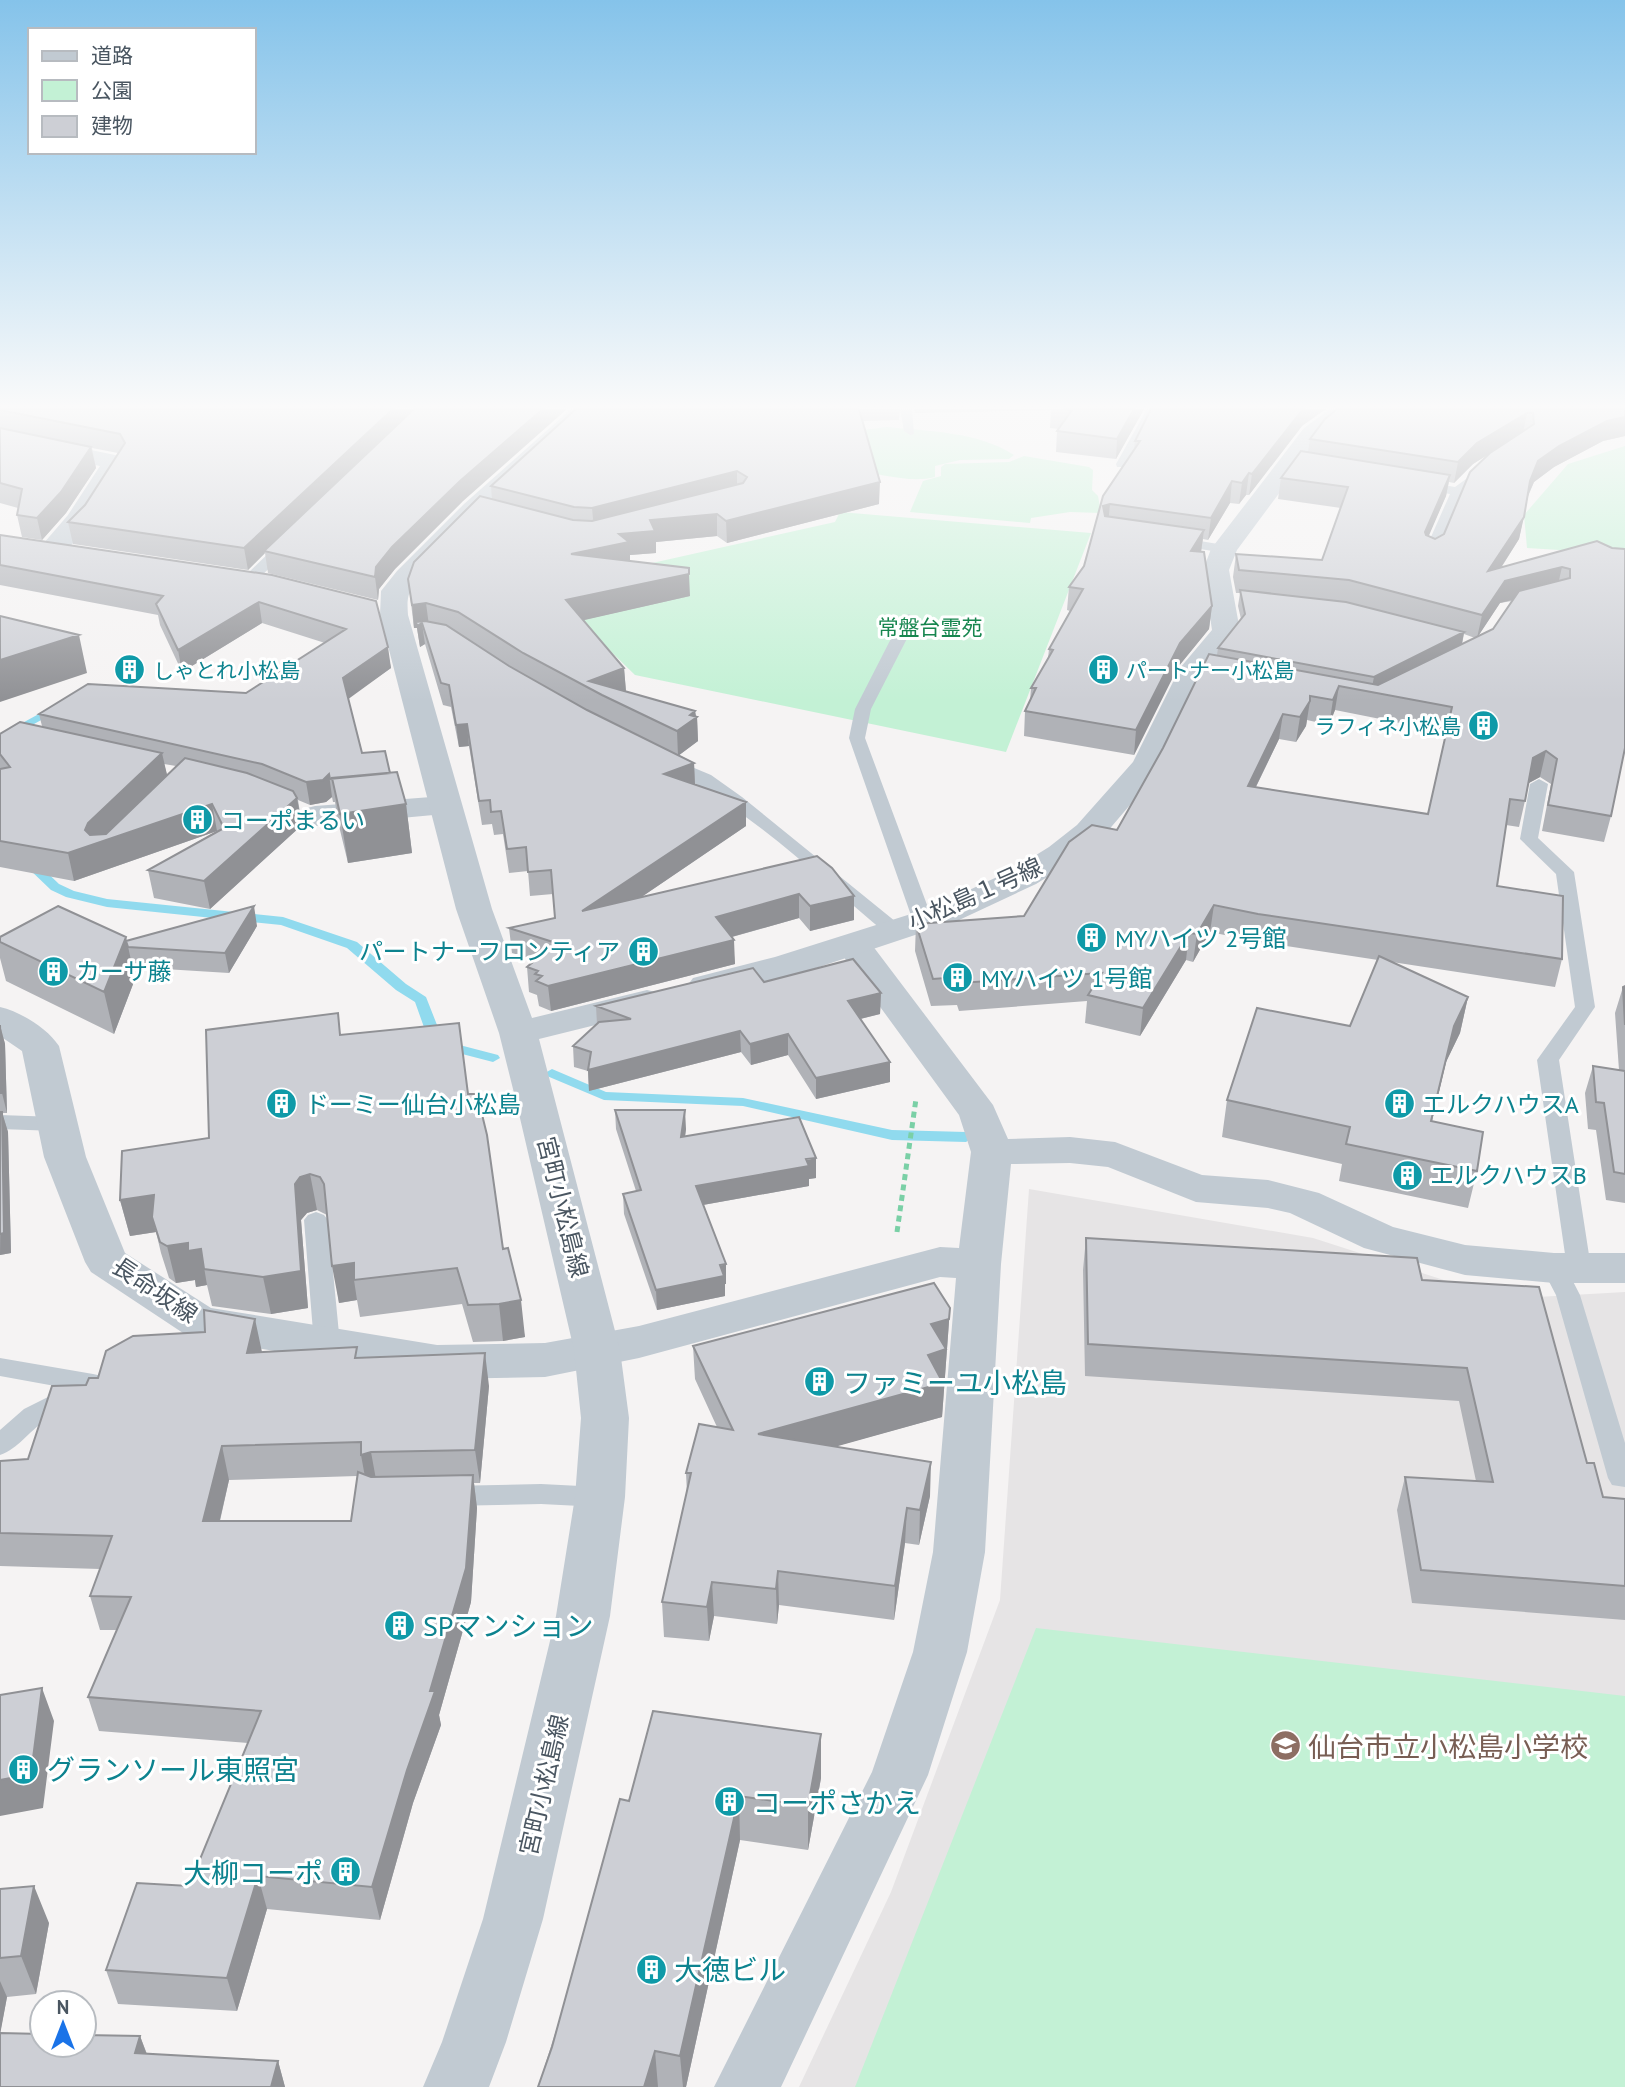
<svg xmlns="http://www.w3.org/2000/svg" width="1625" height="2087" viewBox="0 0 1625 2087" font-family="'PT Sans','Noto Sans JP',sans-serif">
<rect width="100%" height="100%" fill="#f5f3f3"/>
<path fill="#e6e4e5" d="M1029 1189 1313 1238 1503 1299 1625 1292V2087H799L891 1892 1000 1600Z"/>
<path fill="#c3f1d5" d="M887 427C928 431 979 432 1014 455L1009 459 960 460 935 466V477C912 483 884 475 861 471L838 433Z
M1625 446V554L1527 548 1524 515 1568 464Z
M1024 456 1089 467 1093 470 1092 490 1098 496 1101 513 1070 512 1031 518 1030 523 910 512 923 481 941 476V467L945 464 1009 462Z
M840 512 1091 533 1006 752 635 675 545 587 835 522Z
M1036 1628 1625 1696V2087H855Z"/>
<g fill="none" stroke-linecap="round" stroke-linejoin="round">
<path fill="#90daee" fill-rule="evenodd" d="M57 704 62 707 61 709 16 734H8L6 732Z
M31 860 35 861 59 884 74 891 107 899 283 917 357 942 406 984 426 997 439 1030 448 1042 498 1055 500 1058 493 1062 439 1048 425 1030 415 1002 396 990 347 948 281 925 107 907 66 897 51 890 27 867 25 864Z
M552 1069 606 1092 743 1098 892 1130 966 1132 973 1137 966 1142 892 1140 743 1106 604 1100 547 1076 545 1073Z"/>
<path stroke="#7ad0a6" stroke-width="5" stroke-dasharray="6 4.5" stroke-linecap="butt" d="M897 1232 916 1099"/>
<path fill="#c1cad2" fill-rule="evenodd" d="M900 409H912L914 434 910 435 904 431Z
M1147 409H1159L1127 467H1117L1116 464Z
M1466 479 1473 483 1464 493 1437 555 1430 559 1425 558 1423 555 1450 494 1421 489 1414 485 1421 481 1455 487Z
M1176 537 1224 545 1231 549 1224 553 1171 544 1169 541Z
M287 539 294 543 292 546 254 583H244L242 580 244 577 282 540Z
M909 614 917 619 871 709 865 738 933 921 923 927 913 921 849 738 855 709 901 619Z
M668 757 711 775 742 797 901 926 904 930 901 934H887C818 877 743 803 662 766L659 762Z
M1539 779 1548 784 1538 838 1574 872 1595 1007 1559 1060 1591 1268 1588 1274 1579 1276 1570 1274 1567 1268 1537 1060 1575 1007 1556 874 1520 839 1530 784Z
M0 1115 56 1117 64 1119 67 1124 64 1129 56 1131 0 1129Z
M316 1212 324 1215 328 1220 340 1344 336 1350 327 1353 318 1350 314 1344 304 1220 308 1215Z
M1554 1260 1563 1262 1580 1295 1625 1443V1487L1612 1485 1608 1478 1556 1295 1542 1268 1545 1262Z
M0 1358 93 1374 102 1376 106 1383 102 1390 93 1392 78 1390 82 1396C75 1409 57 1414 45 1421 29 1431 18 1449 0 1455V1430L24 1409 66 1388 0 1376Z
M541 1484 600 1487 610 1490 614 1497 610 1504 600 1507 541 1504 448 1506 438 1503 434 1496 438 1489 448 1486Z"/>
<path fill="#c1cad2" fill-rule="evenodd" d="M0 431 115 455 123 457 127 462C114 483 77 548 57 557 52 560 46 558 41 557L37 551 68 515 100 466 0 445Z
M444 796 455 799 460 806 455 813 315 826 303 823 299 816 303 809 315 806Z
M853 934 866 937 993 1105 1008 1139 1070 1137 1115 1142 1202 1175 1268 1180 1319 1193 1393 1227 1465 1245 1554 1253H1625V1283H1554L1465 1275 1364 1248 1290 1213 1268 1208 1196 1202 1108 1167 1070 1163 1011 1164 1001 1264 985 1552 967 1652 928 1775 781 2087H714L872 1772 913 1652 933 1552 956 1278 940 1277 639 1358 545 1377 437 1379 199 1338 183 1333 91 1272 85 1262 44 1157 22 1051 0 1036V1007C21 1012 47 1028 59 1046L86 1157 125 1253 211 1308 437 1345 545 1343 639 1326 940 1247 959 1248 971 1152 959 1115 835 945 840 937Z"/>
<path fill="#c1cad2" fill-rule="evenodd" d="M571 409H595L482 514 415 583C407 594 407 601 408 615L492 909 532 1018 647 990 660 993 666 1001 660 1009 539 1039 620 1350 629 1418 625 1497 610 1616 543 1919 506 2042 489 2087H423L442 2042 483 1919 556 1616 575 1497 581 1418 574 1350 516 1101 499 1033 456 909 380 615 381 591 397 571 464 504Z
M1330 409H1355L1320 438 1237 550 1229 570 1240 631 1207 671 1158 772 1101 839 1073 861 1036 884 957 921 801 973 706 997 693 994 687 986 693 978 775 957 933 907 1012 870 1049 847 1077 825 1133 762 1180 668 1212 630 1203 570 1211 549 1304 428Z"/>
</g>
<path fill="#b0b2b7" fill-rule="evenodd" d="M0 409 462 502 395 569 379 589 378 600 268 573 265 553 248 570 73 544 68 522 85 505 118 453 92 448 96 468 66 513 42 540 22 537 17 515 18 508 0 503Z
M576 409H900L899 420 862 421 879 504 727 543 717 536 656 542V553L630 555V561L690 596 583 620 624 668 626 691 695 711 696 716 697 717 698 741 679 755 694 763 695 784 746 802V826L640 898 817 856 854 920 810 931 799 918 732 937 735 964 551 1011 539 1006 537 995 529 992 527 967 535 960 512 953 509 928 555 918 553 894 530 896 528 871 509 873 503 834 494 835 492 824 482 825 469 746 459 747 451 707 443 705 425 644 420 647 417 628H414L408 579 492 500 491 486Z
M914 409H1144L1116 459 1056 452 1057 431 1059 429 1050 428 1051 410 915 413Z
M1337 409H1625V436L1603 441 1554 467 1534 482 1527 499 1519 539 1501 568 1597 541 1611 816 1604 842 1542 831 1551 784 1540 777 1529 783 1519 827 1506 825 1497 886 1562 959 1555 987 1392 962 1468 997 1460 1033 1446 1062 1432 1121 1477 1171 1468 1208 1339 1181 1342 1164 1222 1137 1227 1100 1350 1026 1378 960 1254 941 1210 932 1193 962 1186 960 1140 1036 1085 1023 1087 1001 959 1011 957 1005 931 1006 915 951 916 924 1024 916 1117 830 1217 655 1218 648 1241 619 1238 606 1240 593H1236L1233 577 1236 554 1322 560 1341 508 1278 499 1281 478 1308 452 1310 439ZM1490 453 1444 534 1435 539 1428 536 1446 496 1449 482 1454 483 1473 464ZM1512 601 1493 629 1478 636 1500 603ZM1464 634 1475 638 1462 644ZM1335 710 1446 732 1428 814 1256 787 1279 739 1296 742 1306 726 1307 720 1329 725Z
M1302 426 1249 495H1246L1239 504 1230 503 1208 540 1203 539 1201 552 1212 606 1209 629 1178 667 1134 755 1024 736 1025 711 1030 701 1031 688 1048 658 1049 649 1070 611 1067 610 1069 587 1084 566 1103 496 1134 450 1135 441Z
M0 535 376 601 391 668 348 698 362 753 390 773 406 804 412 853 348 863 339 826 335 802H333L332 797 326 802 310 805 298 800 302 825 210 909 154 898 148 870 217 831 74 881 0 867V734L42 726 39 714 246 693 325 643 262 623 182 672 160 625 158 615 0 585ZM164 764 176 766 167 775Z
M257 926 229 973 132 967 135 979 114 1034 6 981 0 958V937L126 941Z
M764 982 881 993 880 1014 860 1019 890 1062V1082L816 1099 788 1055 751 1065 741 1052 589 1091 588 1071 574 1067 573 1046 597 1024 596 1006Z
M1625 986V1203L1606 1200 1596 1130 1588 1129 1585 1093 1593 1066 1619 1070 1615 1013 1623 987Z
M0 1025 5 1044 7 1113H2L8 1132 11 1253 0 1255Z
M342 1035 468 1094 503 1249 525 1337 503 1341 473 1342 462 1304 360 1317 357 1300 339 1303 327 1215 317 1210 307 1213 301 1220 308 1308 271 1314 212 1306 207 1285 196 1287 195 1280 176 1283 169 1278 161 1253 156 1232 130 1236 120 1200 209 1138Z
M615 1110 686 1129 685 1137 816 1178 809 1179V1186L703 1205 726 1264V1284H725V1296L657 1310 624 1214 623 1194 636 1191 616 1129Z
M1086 1238 1422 1280 1587 1463 1603 1497 1625 1499V1620L1412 1603 1397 1510 1405 1477 1476 1481 1459 1401 1085 1376 1083 1270Z
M950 1308 942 1417 836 1446 930 1496 919 1545 905 1543 894 1620 779 1605 777 1624 714 1616 709 1641 664 1637 662 1602 687 1493 686 1473 717 1427 695 1379 693 1346Z
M262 1352 359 1358 489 1386 480 1483H474L477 1508 471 1602 439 1715 441 1725 413 1803 380 1920 267 1909 237 2011 118 2004 106 1970 189 1886 248 1743 99 1731 88 1697 117 1630H100L90 1596 100 1569 0 1566V1461L28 1459 86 1385 98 1378ZM357 1476 351 1521H220L229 1480Z
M821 1778 808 1850 740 1840 686 2087H538L629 1801Z
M0 1889 49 1923 36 1994 7 1997 0 2033 140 2036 147 2054 278 2061 285 2087H0Z"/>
<path fill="#909195" d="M393 409H416L264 551 265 553 248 570 244 548Z
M543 409H567L462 502 395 569 379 589 378 600 375 577 376 567 392 547 460 481Z
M1134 409H1144L1116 459 1117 439Z
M1303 409H1326L1302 426 1249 495 1252 474Z
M1527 413 1523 433 1473 464 1454 483 1458 462 1477 443Z
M1625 417V436L1603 441 1554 467 1534 482 1525 502 1530 481 1538 461 1559 446 1607 421Z
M91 447 96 468 66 513 42 540 37 518Z
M737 471V492L594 529 592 508Z
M1249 473 1246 495 1239 504 1242 483Z
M1450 475 1446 496 1421 554 1425 532Z
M1232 481 1230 503 1208 540 1211 518Z
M880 482 879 504 727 543 726 521Z
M1110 504 1108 525 1101 527 1103 506Z
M717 514V536L656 542V553L630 555V564L571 554 650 520Z
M1524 517 1519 539 1484 594 1488 571Z
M1204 530 1201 552 1191 551Z
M1562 567 1557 589 1500 603 1477 638 1482 615 1505 581Z
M689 574 690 596 567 624 566 600Z
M259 602 262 623 182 672 178 650Z
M426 603 429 626 422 623 425 644 420 647 416 622 417 628H414L412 605Z
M1212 606 1209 629 1178 667 1134 755 1136 730 1180 643Z
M1464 632 1461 649 1371 692 1374 677Z
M79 635 87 673 0 702V660Z
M388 647 391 668 347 700 343 678Z
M624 668 626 692 589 681Z
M1339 686 1335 710 1329 725 1333 700Z
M1310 701 1306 726 1296 742 1300 717Z
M695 711 696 717H697L698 741 678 756 677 731 690 715Z
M1283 714 1279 739 1244 811 1248 786Z
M467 724 469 746 459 747 456 725Z
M1546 751 1540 777 1527 784 1533 758Z
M162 753 168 779 212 804 217 831 74 881 68 853 85 830 88 823Z
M694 763 695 785 664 774Z
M329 774 332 797 326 802 310 805 306 782Z
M297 798 302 825 210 909 204 881Z
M746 802V826L584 936 582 911Z
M406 804 412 853 348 863 340 814Z
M799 894V918L717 941 716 917Z
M854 896V920L810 931V906Z
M1214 905 1210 932 1193 962 1197 934Z
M254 906 257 926 229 973 225 953Z
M1189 933 1186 960 1140 1036 1143 1008Z
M126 937 135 979 114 1034 104 992Z
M734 940 735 964 551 1011 548 986Z
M881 993 880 1014 848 1022V1001Z
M1468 997 1460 1033 1446 1062 1423 1158 1454 1026Z
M0 1025 5 1044 7 1113 2 1093Z
M740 1031 741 1052 589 1091 588 1070Z
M788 1034V1055L751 1065 750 1044Z
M890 1062V1082L816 1099V1078Z
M685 1110 686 1129 682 1157 681 1137Z
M2 1112 8 1132 11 1253 0 1255Z
M816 1158V1178L809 1179V1186L697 1206 696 1186Z
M310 1174 317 1210 307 1213 301 1220 308 1308 271 1314 263 1277 295 1184 300 1177Z
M154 1195 152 1217 156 1232 130 1236 120 1200Z
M188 1243 201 1249 207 1285 196 1287 195 1280 176 1283 167 1246Z
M354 1263V1280L357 1300 339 1303 332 1266Z
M726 1264V1284H725V1296L657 1310 656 1290Z
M521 1300 525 1337 503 1341 499 1304Z
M950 1308 942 1417 759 1468 758 1434 931 1324Z
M255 1319 262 1352 247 1353Z
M485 1353 489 1386 480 1483 475 1450Z
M222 1446 229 1480 212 1554 203 1521Z
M371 1452 377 1485 367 1488 361 1455Z
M931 1462 930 1496 919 1545 920 1510Z
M473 1475 477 1508 471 1602 439 1715 441 1725 413 1803 380 1920 372 1887 430 1691Z
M907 1508 905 1543 894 1620 895 1586Z
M778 1571 779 1605 777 1624 776 1589Z
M712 1582 714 1616 709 1641 707 1607Z
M42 1688 54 1721 43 1808 0 1816V1780Z
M821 1734V1778L808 1850V1806Z
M739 1796 740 1840 686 2087H683L680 2056Z
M258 1876 267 1909 237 2011 227 1978Z
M34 1886 49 1923 36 1994 21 1956Z
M0 1981 7 1997 0 2035Z
M140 2036 154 2074 135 2053Z
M655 2051 658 2087H644Z
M278 2061 285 2087H271Z"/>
<path fill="#cdcfd5" stroke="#909195" stroke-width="2" fill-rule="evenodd" d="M0 409H393L244 548 68 522 85 505 125 443 120 434 0 410Z
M414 409H543L460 481 392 547 376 567 375 577 264 551Z
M576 409H859L880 482 726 521 717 514 650 520 655 531 619 534 629 542 571 554 689 568V574L566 600 624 668 589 681 695 711 690 715 697 717 677 731 602 695 523 653 458 612 426 603 412 605 408 579 414 562 480 496 573 520 592 521 743 483 747 477 737 471 592 508 574 507 491 486Z
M1064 409H1134L1117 439 1057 431 1072 410Z
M1151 409H1303L1252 474 1249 473 1242 483 1232 481 1211 518 1110 504 1103 506 1105 516 1204 530 1191 551 1204 552 1212 606 1180 643 1136 730 1025 711 1036 688H1031L1053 650 1049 649 1083 589 1069 587 1084 566 1103 496 1140 441H1135Z
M1337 409H1625V417L1607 421 1559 446 1538 461 1530 481 1524 517 1488 571 1597 541 1612 548 1625 549V748L1611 816 1548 805 1557 759 1546 751 1533 758 1525 801 1510 799 1497 886 1563 896 1562 959 1258 914 1214 905 1197 934 1189 933 1143 1008 1088 995 1102 973 960 983 958 977 933 979 916 924 1024 916 1069 842 1092 825 1117 830 1163 748 1209 654 1378 685 1493 629 1519 591 1570 578V569L1562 567 1505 581 1482 615 1349 580 1239 570 1236 554 1322 560 1348 487 1281 478 1301 451 1450 475 1425 532 1426 535 1435 539 1444 534 1470 472 1490 453 1534 424 1533 413H1527L1477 443 1458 462 1310 439 1325 419ZM1339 686 1452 707 1428 814 1248 786 1283 714 1300 717 1310 701V696L1333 700Z
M0 428 91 447 61 492 37 518 17 515 22 489 0 483Z
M0 535 272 575 376 601 388 647 343 678 362 753 385 751 390 773 330 779 329 774 323 780 306 782 262 764 39 714 88 684 246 693 346 629 259 602 178 650 156 604 163 596 0 565Z
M1240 590 1346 602 1464 632 1374 677 1218 648 1245 614Z
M0 616 79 635 0 660Z
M425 621 446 625 509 666 587 710 694 763 664 774 746 802 582 911 817 856 832 868 854 896 810 906 799 894 716 917 734 940 548 986 536 981 542 976 535 974 538 971 527 967 556 943 509 928 555 918 551 870 528 872 526 847 507 849 501 811 491 812 490 800 479 801 467 724 456 725 449 685 441 683 422 623 417 626 416 622Z
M20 722 162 753 88 823 85 830 90 835 106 834 185 758 247 773 293 791 297 798 204 881 148 870 224 828 212 804 68 853 0 841V769L10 767 0 754V734Z
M397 772 406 804 340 814 332 778Z
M58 906 126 937 104 992 0 942V937Z
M254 906 225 953 128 947 126 941Z
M1379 956 1468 997 1454 1026 1431 1121 1483 1132 1477 1171 1346 1144 1350 1127 1227 1100 1257 1008 1350 1026Z
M853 959 881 993 848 1001 890 1062 816 1078 788 1034 750 1044 740 1031 588 1070 591 1052 573 1046 599 1022 631 1019 596 1006 753 968 764 982Z
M1625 986V1025L1623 987Z
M338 1013 340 1035 459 1023 468 1094H477L487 1135 503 1249 508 1248 521 1300 499 1304 468 1305 457 1268 354 1280V1263L332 1266 324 1184 320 1177 310 1174 300 1177 295 1184 301 1271 263 1277 204 1269 201 1249 188 1251V1243L167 1246 160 1242 152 1217 154 1195 120 1200 122 1151 209 1138 206 1030Z
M0 1025 2 1093H0Z
M1593 1066 1625 1071V1174L1614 1172 1604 1103 1596 1102Z
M615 1110H685L681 1137 799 1117 816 1158 806 1159 809 1166 696 1186 726 1264 720 1265 724 1276 656 1290 623 1194 641 1190Z
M0 1112H2L4 1233 0 1234Z
M1086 1238 1417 1258 1422 1280 1539 1287 1587 1463H1594L1603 1497 1625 1499V1586L1421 1570 1405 1477 1493 1482 1467 1368 1088 1344Z
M934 1283 950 1308 949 1319 931 1324 946 1349 928 1355 943 1383 758 1434 931 1462 920 1510 907 1508 895 1586 778 1571 776 1589 712 1582 707 1607 662 1602 691 1473H686L699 1424 733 1430 693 1346Z
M204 1310 255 1319 247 1353 357 1347 355 1358 485 1353 475 1450 371 1452 361 1455V1442L222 1446 203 1521H351L358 1472 371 1477 473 1475 466 1568 430 1691H435L407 1770 372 1887 258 1876 227 1978 106 1970 137 1883 189 1886 261 1711 88 1697 131 1597 90 1596 112 1536 0 1533V1461L28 1459 52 1386 86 1385 89 1378H98L106 1351 133 1336 205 1332Z
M42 1688 31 1774 0 1780V1695Z
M653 1711 821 1734 808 1806 739 1796 680 2056 655 2051 644 2087H538L552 2047 620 1799 629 1801Z
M34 1886 21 1956 0 1958V1889Z
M0 2033 42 2034V2045H84V2035L140 2036 135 2053 278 2061 271 2087H0Z"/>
<linearGradient id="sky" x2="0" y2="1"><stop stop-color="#85c3ea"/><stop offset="0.58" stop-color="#fafafa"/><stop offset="1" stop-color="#fafafa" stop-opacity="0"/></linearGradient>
<rect width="1625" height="701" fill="url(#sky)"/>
<defs>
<symbol id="building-disc" viewBox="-11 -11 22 22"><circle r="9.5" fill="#0f9aa8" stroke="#fff"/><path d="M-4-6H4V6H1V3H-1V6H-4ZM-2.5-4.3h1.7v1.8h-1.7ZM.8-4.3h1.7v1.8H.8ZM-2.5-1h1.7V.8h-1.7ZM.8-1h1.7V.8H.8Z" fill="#fff"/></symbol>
<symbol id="school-disc" viewBox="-11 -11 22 22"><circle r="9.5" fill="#8d6e63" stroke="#fff"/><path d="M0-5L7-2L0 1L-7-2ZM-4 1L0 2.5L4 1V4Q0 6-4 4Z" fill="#fff"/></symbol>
</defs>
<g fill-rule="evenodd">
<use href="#building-disc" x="112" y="652" width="35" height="35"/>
<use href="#building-disc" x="1086" y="652" width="35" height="35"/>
<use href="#building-disc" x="1466" y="708" width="35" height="35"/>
<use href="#building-disc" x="180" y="802" width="35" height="35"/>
<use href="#building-disc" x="1074" y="920" width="35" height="35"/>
<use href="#building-disc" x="626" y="934" width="35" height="35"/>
<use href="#building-disc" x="36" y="954" width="35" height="35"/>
<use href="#building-disc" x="940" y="960" width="35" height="35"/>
<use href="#building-disc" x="264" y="1086" width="35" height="35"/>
<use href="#building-disc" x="1382" y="1086" width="35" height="35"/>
<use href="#building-disc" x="1390" y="1158" width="35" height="35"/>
<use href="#building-disc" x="802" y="1364" width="35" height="35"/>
<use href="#building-disc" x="382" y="1608" width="35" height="35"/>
<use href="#school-disc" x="1268" y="1728" width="35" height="35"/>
<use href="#building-disc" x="6" y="1752" width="35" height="35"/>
<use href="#building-disc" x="712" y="1784" width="35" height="35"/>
<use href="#building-disc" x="328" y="1854" width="35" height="35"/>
<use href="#building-disc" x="634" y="1952" width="35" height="35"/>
</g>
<g text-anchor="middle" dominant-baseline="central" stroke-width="6" stroke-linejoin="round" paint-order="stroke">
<g font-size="21" fill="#17864f" stroke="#fff">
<text x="930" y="627">常盤台霊苑</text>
</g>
<g font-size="21" fill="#0d838f" stroke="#fff" text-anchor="start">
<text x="153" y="670">しゃとれ小松島</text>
<text x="1126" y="670">パートナー小松島</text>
<text x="1461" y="726" text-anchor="end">ラフィネ小松島</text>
</g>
<g font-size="24" fill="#0d838f" stroke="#fff" text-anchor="start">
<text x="221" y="820">コーポまるい</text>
<text x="1115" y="938">MYハイツ 2号館</text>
<text x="620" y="951" text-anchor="end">パートナーフロンティア</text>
<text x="76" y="971">カーサ藤</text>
<text x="981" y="978">MYハイツ 1号館</text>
<text x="305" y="1104">ドーミー仙台小松島</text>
<text x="1422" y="1104">エルクハウスA</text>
<text x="1430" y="1175">エルクハウスB</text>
</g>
<g font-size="24" fill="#4a5661" stroke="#fff">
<text transform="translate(975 894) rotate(-24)">小松島１号線</text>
<text transform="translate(563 1207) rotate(76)">宮町小松島線</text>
<text transform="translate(155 1290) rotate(34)">長命坂線</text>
<text transform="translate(544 1785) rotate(-77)">宮町小松島線</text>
</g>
<g font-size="28" fill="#0d838f" stroke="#fff" text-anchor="start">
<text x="843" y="1382">ファミーユ小松島</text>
<text x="423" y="1625">SPマンション</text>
<text x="47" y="1769">グランソール東照宮</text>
<text x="753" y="1802">コーポさかえ</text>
<text x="323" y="1872" text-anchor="end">大柳コーポ</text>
<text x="674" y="1969">大徳ビル</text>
</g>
<g font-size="28" fill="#785e54" stroke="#fff" text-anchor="start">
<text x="1308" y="1746">仙台市立小松島小学校</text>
</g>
</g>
<rect x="28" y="28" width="228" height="126" fill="#ffffff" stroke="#b7bbc0" stroke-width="2"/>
<rect x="42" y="51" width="35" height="10" fill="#c1cad2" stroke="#b7bbc0" stroke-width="2"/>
<text x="91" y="63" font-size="21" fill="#4a5661">道路</text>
<rect x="42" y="80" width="35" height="21" fill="#c3f1d5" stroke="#b7bbc0" stroke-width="2"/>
<text x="91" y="98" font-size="21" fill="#4a5661">公園</text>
<rect x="42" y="116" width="35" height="21" fill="#cdcfd5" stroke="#b7bbc0" stroke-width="2"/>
<text x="91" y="133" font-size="21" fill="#4a5661">建物</text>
<g transform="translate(63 2024)"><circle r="33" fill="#ffffff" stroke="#b7bbc0" stroke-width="2"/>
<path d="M0-5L12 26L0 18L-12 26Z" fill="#1a73e8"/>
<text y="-10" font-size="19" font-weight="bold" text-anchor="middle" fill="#4a5661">N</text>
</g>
</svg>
